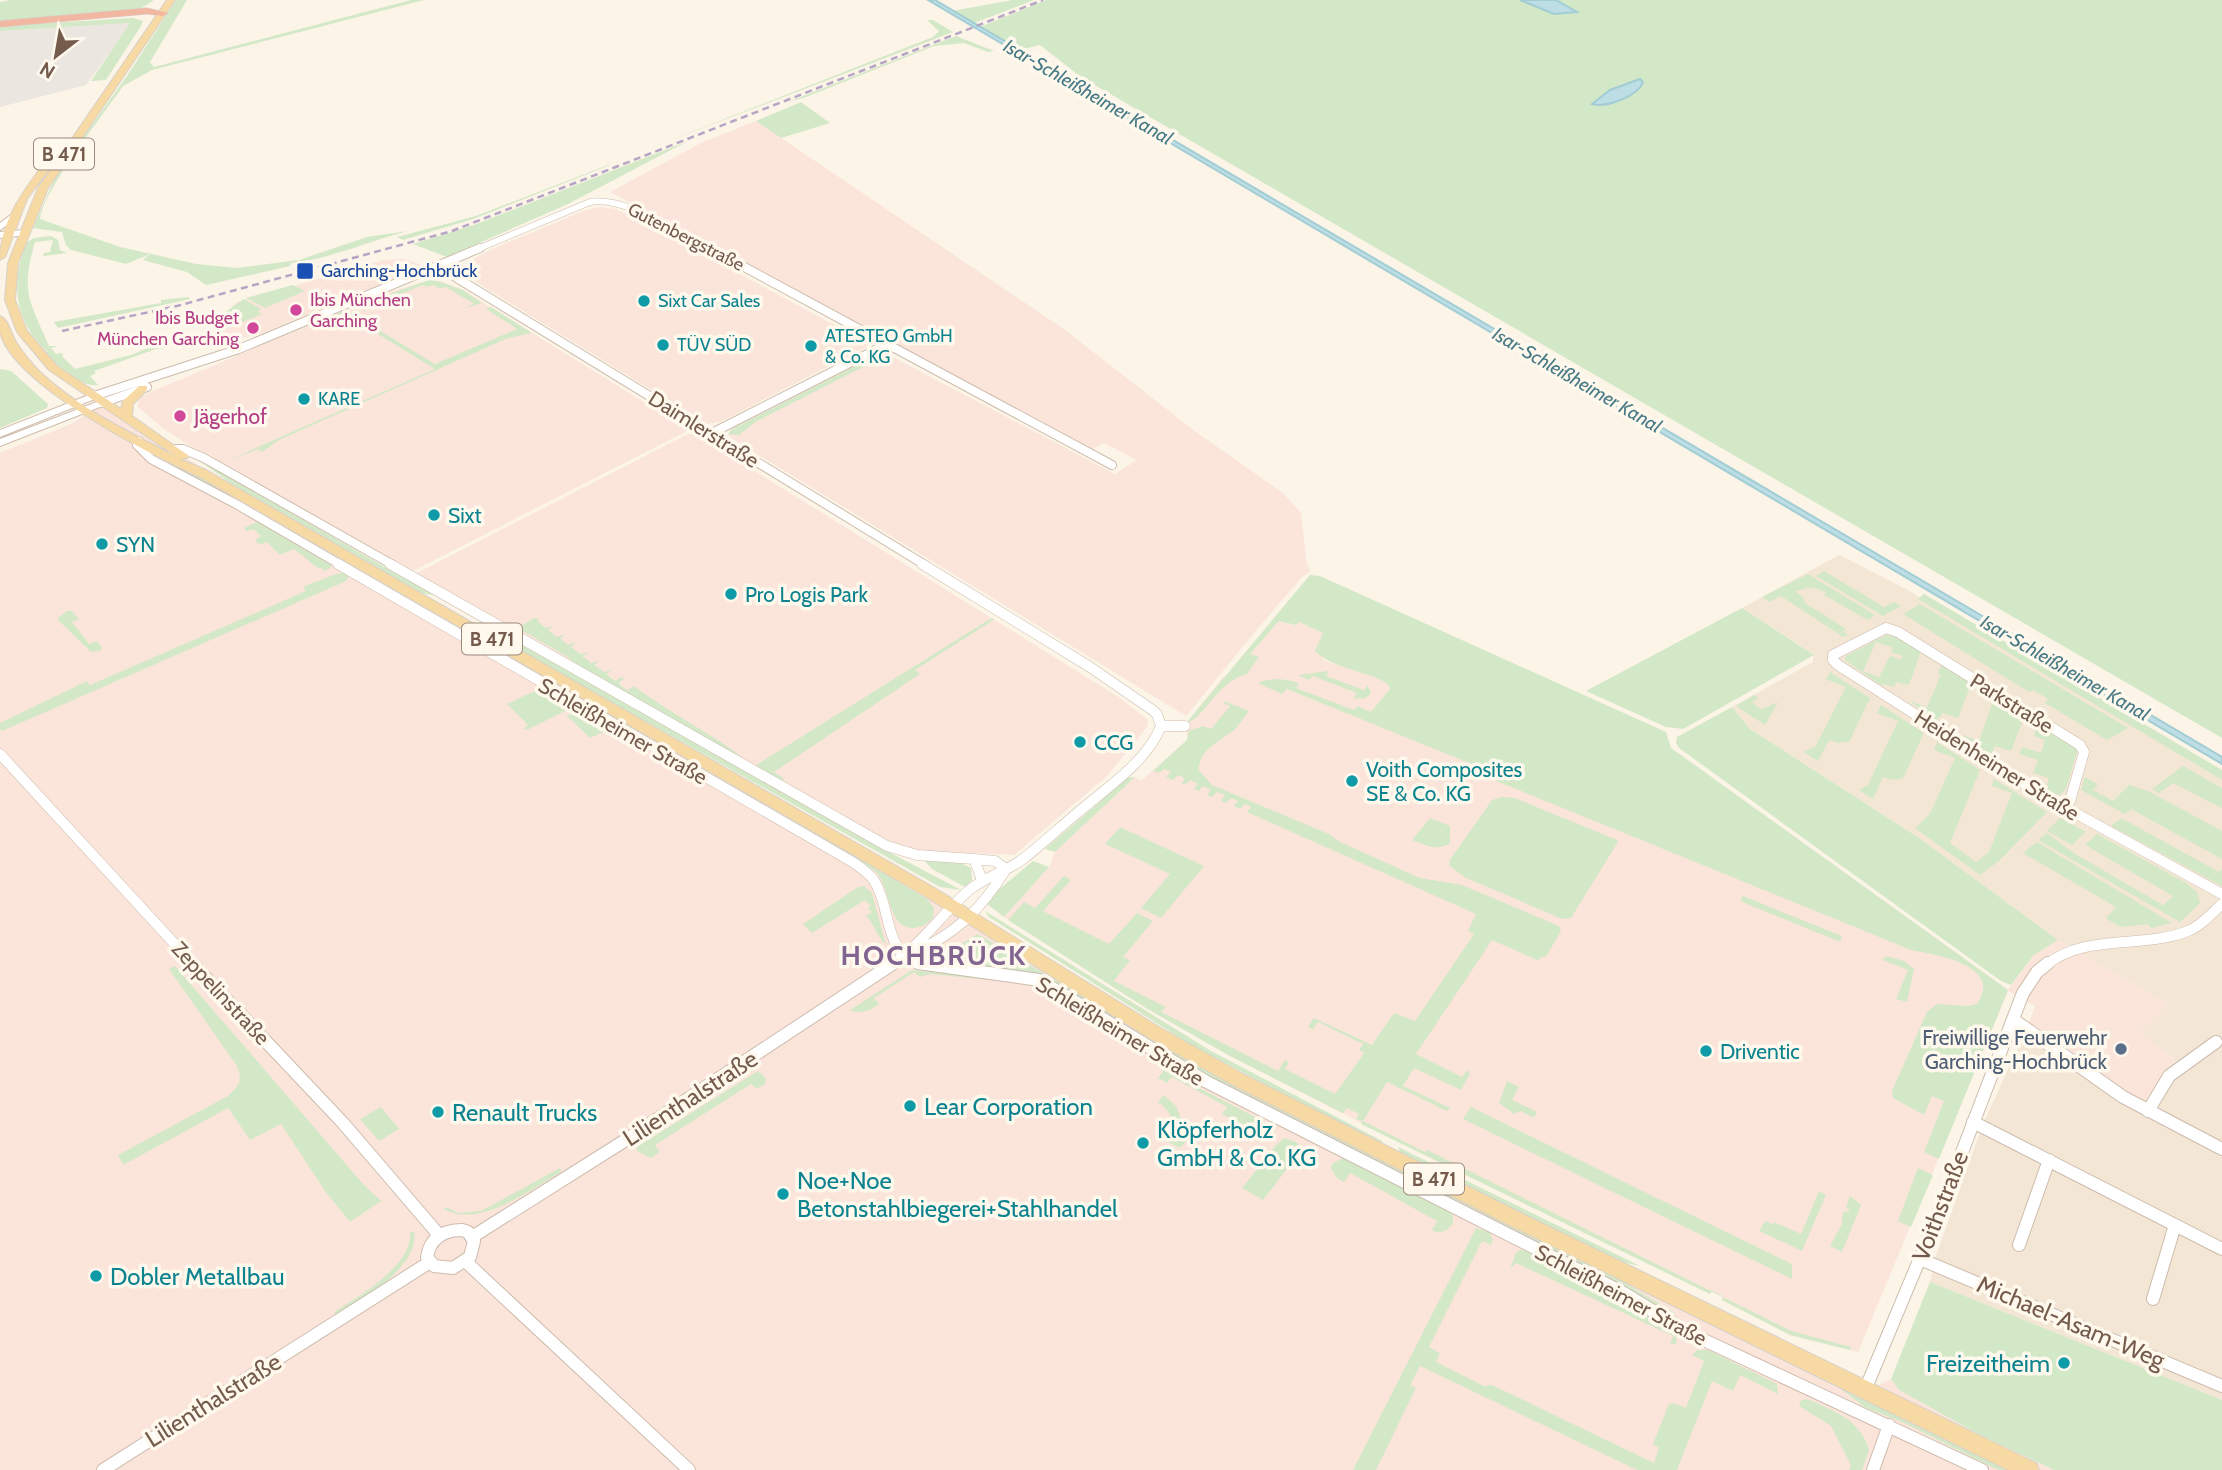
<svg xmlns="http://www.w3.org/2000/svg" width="2222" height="1470" viewBox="0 0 2222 1470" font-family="Cabin,sans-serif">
<rect width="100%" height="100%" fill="#fbf4e7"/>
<path fill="#f3e6d5" d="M1839 555 1906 589 2222 780V1400L1930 1282 1936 1256 1983 1124 2027 1028 2138 1032 2168 1004 2058 940 1919 838 1750 729 1732 707 1813 662V654L1742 608Z"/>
<path fill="#fbe5db" d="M756 121 1065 330 1196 432 1283 493 1301 513 1307 565 1311 571 1302 577 1259 627 1186 716 732 439 728 434 732 429 877 355 887 354 1115 474 1137 460 1103 443 1093 449 610 192 703 142Z
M600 207 616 209 647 224 866 342 868 346 720 422 706 424 476 282 463 270 468 262 490 250 583 211Z
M406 259 424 266 262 333 224 343 222 317 237 302 384 260Z
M435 279 463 290 689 430 411 572 221 464 212 456 189 445 164 429 138 407 139 398 148 393 389 292Z
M104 404 273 515 487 634 1207 1065 1865 1391 1891 1379 1899 1390 1980 1435 2054 1470H0V453L69 425Z
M692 432 1120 698 1148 720 1147 727 1107 776 1014 855 905 850 415 574Z
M1279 621 1294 625 1299 622 1323 633V660L1379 678 1388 684 1390 689 1671 748 2008 990 2034 955 2058 940 2168 1004 2139 1032 2175 1059 2143 1105 2027 1028 2035 1006 2008 991 1858 1352 1790 1335 1722 1300 1723 1296 1711 1290 1710 1294 1424 1155 1230 1056 1146 1008 1004 917 1049 867 1055 852 1135 777 1141 781 1187 740V722L1223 677 1259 658 1249 655Z"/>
<path fill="#ece6e0" d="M131 23 86 85 0 107V31Z"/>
<path fill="#d3e8c6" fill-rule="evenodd" d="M10 0H154L138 10 0 22V2Z
M176 0H187L150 62 154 67 411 0H424L152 70 123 86C103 115 44 189 40 219L120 247 196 264 237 268 299 260 367 237 408 231C369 241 330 259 291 263L290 266 206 285 187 272 143 260 150 254 126 264 71 250 66 245 62 232 33 228 56 175 127 76Z
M1013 0H1034L974 23 952 11Z
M1046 0H2222V738L1081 77 1040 45 1019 50 980 27Z
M133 18 143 21 141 26 106 80 91 81 130 23 0 31V26Z
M927 20H933L953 32 648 149 933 37 939 31Z
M956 36 994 51 988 52 964 43 934 46 806 97 788 102Z
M801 102 830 123 781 138 756 121Z
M688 141 568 204 447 257 413 244 474 225Z
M608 165H610L473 219 403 240 397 237 476 216Z
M51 236 58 240 60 250 67 253 43 256 44 253 50 252 53 240 35 242C20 293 30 301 49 346H58L51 348 56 354 63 353 62 356 75 369 131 355 160 343 163 349H156L94 371 96 373 90 376 98 385C79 387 58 365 45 353L48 352C15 323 10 284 26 243L34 238Z
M432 279 463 290 482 303 463 309 474 304 446 287 440 289 433 285 427 287 423 285 364 309 367 312 355 306Z
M293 285 305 291 265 308 246 298Z
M188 297 190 299 58 328 54 322 161 303V300Z
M244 299 261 309 258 311 262 314 223 330 224 313Z
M491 307 532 333 508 338 279 440 262 452 258 449 224 462 435 369 349 316 336 314 346 310 435 364 517 329 486 309Z
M887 354 894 357 886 360 881 358 757 421 739 435 728 434 732 429 877 355Z
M0 369 11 371 48 404 47 408 0 428Z
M143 448 200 476 652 738 645 740 270 520 149 455Z
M191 455 402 577 438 596 422 593 232 484Z
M257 522 331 565V567L325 571 322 568 319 569 294 549 280 555 267 542 260 545 255 540 261 536 254 529 247 531 244 528Z
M1824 571 1884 607 1894 602 1901 606 1883 616 1816 576Z
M344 573 349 577 344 582 2 731 0 729V723L87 681 90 685 306 591 303 587 336 574Z
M1808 574 1875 615 1868 620 1824 595 1826 593C1811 584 1810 588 1795 591L1803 597 1805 603 1846 629 1843 631 1848 635 1843 637 1781 596 1770 602 1762 597Z
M1310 575 1320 576 1666 732 1671 748 2008 990 1939 1159 1924 1152 1944 1101 1932 1096 1924 1115 1893 1098 1892 1091 1927 1012 1937 1004 1967 1006 1977 1004C2004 965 1936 955 1911 950L1489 778 1474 765 1287 689 1282 694 1258 683C1266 678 1289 678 1299 684L1296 688 1354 710 1358 706 1371 712 1390 689 1388 684C1366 670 1333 669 1315 651L1323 633 1299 622 1295 625 1279 621 1250 654 1259 657 1247 674C1216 682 1204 720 1187 722Z
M1924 594 2222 770V780L1918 599Z
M1920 604 2128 728 2107 740 2045 703 2048 699 2033 690 2029 692 1903 614Z
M1742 608 1814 655 1683 729 1666 727 1586 691Z
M67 611H72L79 619 72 622 89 644 97 641 102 648 100 651 91 652 57 619Z
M534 618 540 619 537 621 546 628 555 626 548 630 557 637 566 634 560 638 568 645 576 642 571 647 580 654 589 652 582 656 591 663 600 660 594 665 604 672 612 670 606 674 615 681 622 677 624 679 618 683 627 690 634 686C669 713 708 731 742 757L740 760 568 661 571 659 518 628Z
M990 619H995L915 670 920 674 774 772 785 779 779 781 753 767Z
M1886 635 1898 637 1921 651 1909 685 1896 682 1894 687 1883 684 1882 686 1845 660 1846 656ZM1876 642 1892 647 1891 652 1903 656 1901 660 1890 656 1879 677 1863 671Z
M512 639 866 840 961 890 940 887 512 646Z
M1941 665 1972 682 1958 718 1943 713 1936 721 1910 701 1927 707 1941 675 1938 674Z
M1329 671 1326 676 1364 690 1368 685 1371 694 1363 699 1353 698 1357 693 1313 676 1309 680 1298 675Z
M1830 672 1870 698 1849 742 1838 743 1829 740 1818 761 1804 752 1815 747 1846 687 1826 679Z
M541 688 573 707 527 730 524 728 528 725 507 704Z
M1754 695 1759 698 1752 702 1761 709 1778 702 1765 725 1736 706Z
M1994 698 2025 715 2011 751 1995 746 1991 755 1962 735 1979 741Z
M1224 701 1249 711C1243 718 1238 728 1230 733 1218 742 1198 752 1199 770L1212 785 1331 835 1338 841 1420 878 1462 885 1559 926 1561 931 1547 955 1537 960 1492 940 1416 1054 1462 1077 1467 1070 1470 1074 1461 1090 1414 1068 1403 1086 1450 1108 1447 1111 1387 1082 1363 1121 1425 1152 1427 1150 1791 1331 1851 1347 1850 1350 1790 1335 1722 1300 1723 1296 1711 1290 1710 1294 1361 1124 1362 1121 1356 1119 1359 1114 1347 1108 1343 1113 1230 1056 1146 1008 1008 920 1024 902 1035 908 1064 876 1071 880 1043 911 1109 944 1137 913 1153 921 1123 957 1130 960 1114 981 1166 1007 1161 1012 1278 1071 1285 1060 1289 1062 1285 1069 1335 1094 1364 1053 1359 1050 1363 1044 1318 1022 1313 1029 1308 1027 1314 1018 1372 1045 1394 1013 1415 1021 1474 934 1468 931 1476 914 1247 812 1251 807 1245 804 1240 809 1234 806 1238 801 1231 798 1226 803 1221 801 1225 795 1217 792 1212 797 1207 795 1211 790 1203 786 1199 791 1194 789 1198 784 1190 780 1185 785 1182 783 1185 778 1178 775 1173 780 1166 777 1171 772 1164 769 1159 773 1153 771 1187 740 1189 731 1203 726 1211 729 1230 706 1223 703Z
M1881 705 1924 733 1903 778 1893 780 1883 777 1873 799 1859 790 1868 785 1898 721 1877 713Z
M1732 707 1750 729 1919 838 2058 940 2034 955 2011 985 2001 981 1679 748 1676 743 1677 737Z
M573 713 584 714 610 729 590 738 567 716Z
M2038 723 2078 748 2066 789 2060 795 2045 791 2049 778 2033 773 2038 760 2019 754 2022 747 2041 753 2045 740 2034 736Z
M1937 742 1980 770 1950 843 1976 862 1989 852 2012 793 1992 786 1994 779 2047 812 2000 860 1980 875 1915 828 1930 814 1955 758 1934 750Z
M686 757 927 899 934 908 933 917C928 924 922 927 914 928 887 929 892 888 875 871L685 762Z
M2183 766 2222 788V808L2173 783 2159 793 2152 789Z
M1135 777 1055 852 1045 849 1127 778Z
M2085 777 2098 784 2093 790 2113 801 2129 785 2148 791 2222 831V859L2131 809 2125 814 2081 790Z
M1502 797 1515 798 1617 840 1618 842 1571 918 1562 919 1464 877 1450 866 1449 861 1492 800Z
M1430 818 1450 826V843C1438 852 1425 845 1412 840Z
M2060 818 2086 832 2072 845 2047 831Z
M2121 818 2219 872 2222 869V886L2111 826Z
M1120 827 1204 866 1161 918 1141 908 1170 874 1105 844Z
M2047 833 2075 854 2163 905 2173 896 2085 845 2097 834 2186 883 2197 892 2200 903 2180 922 2038 840Z
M2037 842 2172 923 2151 928 2148 924 2120 927 2106 918 2116 907 2023 853Z
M924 860 957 861 971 868 972 880 965 887 932 869Z
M1033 861 1049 867 1004 917 987 904 996 892Z
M864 886 872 893 886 945C877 936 875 926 866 916L872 912 868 908 871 906 865 900 812 933 803 924 858 887Z
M1743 896 1842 936 1840 942 1740 901Z
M985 911 1211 1051 1384 1142 1373 1141 1191 1045 989 917Z
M978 934 1201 1067 1608 1273 1675 1313 1673 1316 1617 1283 1198 1072 1044 978 951 961 946 953Z
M1886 956 1904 961 1914 969 1907 1002 1896 999 1908 970 1883 960Z
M175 966 364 1185 381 1201 350 1222 325 1191 281 1124 250 1140 228 1108 123 1165 118 1155 228 1096C239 1086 243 1081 237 1066L169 969Z
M912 970 1023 981 1041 987 1124 1041 1118 1040 1028 984 931 974 920 977 914 972 874 998 879 1004C870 1010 861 1015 850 1010Z
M1164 1070 1265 1122 1267 1125 1264 1130H1253L1222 1114 1227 1107 1172 1077 1167 1083 1158 1078Z
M758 1071 766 1078 765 1084 757 1089 751 1084 655 1145 660 1152 651 1158 637 1151V1147Z
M1507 1081 1519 1087 1512 1100 1537 1112 1534 1118 1520 1111 1514 1114 1499 1103Z
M1164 1095 1176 1106 1183 1124 1191 1126V1136L1180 1148 1166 1141C1177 1125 1173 1113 1158 1102Z
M381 1107 399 1129 379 1141 360 1119Z
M1471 1107 1792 1264V1279L1463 1119Z
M1285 1138 1298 1143 1300 1152 1263 1200 1242 1188 1277 1144Z
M1398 1147 1640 1266 1614 1260 1401 1155Z
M1343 1158 1449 1211 1453 1216V1224C1446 1231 1441 1235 1432 1230L1437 1221 1350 1173 1344 1182 1336 1177 1331 1168 1333 1163Z
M560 1168 561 1172C530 1190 479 1229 444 1209L446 1207 459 1213 481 1211Z
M1918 1168 1933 1175 1911 1227 1898 1221Z
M1819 1191 1826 1195 1802 1251 1759 1231 1765 1221 1773 1224 1774 1222 1801 1234Z
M1850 1196 1861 1205 1842 1252 1830 1246 1843 1222 1841 1220 1844 1211 1848 1212 1849 1208 1846 1207Z
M1476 1228 1489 1232 1493 1240 1491 1245 1482 1241 1429 1347 1440 1353 1436 1362 1484 1386 1492 1385 1654 1463 1659 1448 1653 1444 1669 1404 1673 1403 1686 1408 1704 1361 1692 1355 1697 1350H1708L1777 1384 1778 1394 1740 1375 1733 1391 1712 1381 1677 1470H1637L1420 1366 1410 1385 1416 1388 1376 1470H1353Z
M414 1231C420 1267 363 1298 337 1316L334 1312C358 1297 413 1265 410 1233Z
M1520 1250 1527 1251 1653 1316 1677 1335 1676 1344H1670L1673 1336 1516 1263 1510 1269 1516 1253Z
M1930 1282 2222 1400V1470H2054L1980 1435 1899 1390 1891 1379Z
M1833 1383 2012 1470H1998L1902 1422 1866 1408Z
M1807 1399C1834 1411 1860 1419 1869 1450L1862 1470H1849L1851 1465 1831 1426 1799 1406 1801 1400Z"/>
<path fill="#bcdee4" stroke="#a3cdd5" stroke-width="2" d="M928 0H935L2222 757V764Z
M1520 0H1556L1577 12 1554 14Z
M1640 79 1643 82C1638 96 1607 108 1592 104L1610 90Z"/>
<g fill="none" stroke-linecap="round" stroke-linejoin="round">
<defs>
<path id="minor-far3" d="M475 250 590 202C626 196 680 233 713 250"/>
<path id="minor-far2" d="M709 248 887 344 710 434
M439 267 925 565
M887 344 1112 465
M94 396 239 349 480 248
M102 403 147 387
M139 441 137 445 151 459 236 504 341 565
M172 449H183L204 458 393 565"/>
<path id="minor-far1" d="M338 564 856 864C863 870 872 875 876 884 892 911 883 959 926 965
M390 564 887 846 917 855 974 859 982 880
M1161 726H1185
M0 754 194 965
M2064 806 2070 801 2084 752 2080 745 1898 632 1886 628 1833 655V660L1838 665 2039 793 2222 894
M974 859 995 861 1006 869
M909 954C953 937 982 909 1006 869
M891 965C920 946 941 915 968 891 984 877 1006 872 1023 859 1041 845 1058 829 1076 814 1105 789 1147 762 1161 726L1157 714 1151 709 1090 667 922 564
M2046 965C2086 933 2143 949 2188 931 2201 926 2212 913 2222 904"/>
<path id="minor" d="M192 963 343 1123 439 1235
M918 963 1039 980 1205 1081 1620 1291 1691 1334 1982 1470
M2014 1020 2123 1097 2222 1149
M2148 1111 2169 1076 2216 1042
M1973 1122 2222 1249
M462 1230 468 1232 474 1241 470 1257 453 1268 434 1266 427 1257C430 1238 443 1230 462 1230Z
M472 1237 621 1143 894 963
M2019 1245 2049 1160
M1920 1259 2222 1386
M465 1261 689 1470
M2153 1299 2175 1225
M1865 1390 1938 1215 2023 993 2037 972 2048 963
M103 1470 430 1262
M1873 1470 1889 1425"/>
<path id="tertiary" d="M16 211 20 214 19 216 0 230V223Z
M24 230 28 233 27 235 0 238V232Z"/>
<path id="secondary" d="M94 393 99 396 97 398 0 437V430Z
M102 400 105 401V405L0 446V439Z"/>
<path id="primary" d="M167 0H175L48 188 18 263 15 300 27 331 57 366 121 409 123 401 139 386H147V390L133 404 132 416 189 456 187 458 180 459 206 470 938 890 1159 1027 1243 1074 1521 1213 2036 1463 2039 1470H2008L1509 1225 1231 1084 1147 1037 928 898 198 476C151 455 12 384 0 332 0 327 0 321 0 316 9 320 11 334 16 342 23 353 31 363 40 372 78 408 131 433 177 457L49 370 17 332 5 300 8 263 38 188Z
M48 158 56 160 27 199 5 257 0 260C0 220 25 189 48 158Z"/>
<path id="motorway" d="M147 8 168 13 163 16 147 14 0 27V21Z"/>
</defs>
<use href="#minor-far3" stroke="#cdbcad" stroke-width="7"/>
<use href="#minor-far2" stroke="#cdbcad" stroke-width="10"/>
<use href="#minor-far1" stroke="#cdbcad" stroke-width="11"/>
<use href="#minor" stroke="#cdbcad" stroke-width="14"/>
<use href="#tertiary" stroke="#cdbcad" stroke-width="2"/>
<use href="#secondary" stroke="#cfbcab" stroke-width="2"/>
<use href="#primary" stroke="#d8d1cd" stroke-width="2"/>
<use href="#motorway" stroke="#d8d1cd" stroke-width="1"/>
<use href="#minor-far3" stroke="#fff" stroke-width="6"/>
<use href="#minor-far2" stroke="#fff" stroke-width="8"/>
<use href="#minor-far1" stroke="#fff" stroke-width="10"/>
<use href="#minor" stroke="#fff" stroke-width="12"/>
<use href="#tertiary" fill="#fff" fill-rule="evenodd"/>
<use href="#secondary" fill="#fff" fill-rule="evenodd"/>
<use href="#primary" fill="#f6d9a3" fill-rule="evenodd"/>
<use href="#motorway" fill="#f2b7a1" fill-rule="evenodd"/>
<path stroke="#b7a5c5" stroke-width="2.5" stroke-dasharray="7 4.5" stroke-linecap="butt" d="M62 331 177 306 452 231 1043 0"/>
</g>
<rect fill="#1a4fb4" stroke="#fef8ed" stroke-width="2.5" x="296" y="262" width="18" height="18" rx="3.5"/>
<g fill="#0f9aa8" stroke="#fef8ed" stroke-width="2.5">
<circle cx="644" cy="301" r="7"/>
<circle cx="663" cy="345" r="7"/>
<circle cx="811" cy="346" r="7"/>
<circle cx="304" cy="399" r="7"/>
<circle cx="434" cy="515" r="7"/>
<circle cx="102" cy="544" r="7"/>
<circle cx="731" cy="594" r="7"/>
<circle cx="1080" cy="742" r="7"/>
<circle cx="1352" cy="781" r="7"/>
<circle cx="1706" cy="1051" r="7"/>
<circle cx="910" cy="1106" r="7"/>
<circle cx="438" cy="1112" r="7"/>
<circle cx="1143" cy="1143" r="7"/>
<circle cx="783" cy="1194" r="7"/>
<circle cx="96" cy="1276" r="7"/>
<circle cx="2064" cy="1363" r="7"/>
</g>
<g fill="#d1479c" stroke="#fef8ed" stroke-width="2.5">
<circle cx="296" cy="310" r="7"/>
<circle cx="253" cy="328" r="7"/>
<circle cx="180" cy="416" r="7"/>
</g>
<circle fill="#5c6f8a" stroke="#fef8ed" stroke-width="2.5" cx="2121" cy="1049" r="7"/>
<g text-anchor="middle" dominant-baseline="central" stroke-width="7" stroke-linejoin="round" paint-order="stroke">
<g font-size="18" fill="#745b4c" stroke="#fef8ed">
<text transform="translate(686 237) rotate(27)">Gutenbergstraße</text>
</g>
<g font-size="18" fill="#164399" stroke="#fef8ed" text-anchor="start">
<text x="321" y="271">Garching-Hochbrück</text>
</g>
<g font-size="18" fill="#b23c85" stroke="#fef8ed" text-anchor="start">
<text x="310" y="300">Ibis München<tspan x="310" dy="21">Garching</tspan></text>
<text x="239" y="318" text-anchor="end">Ibis Budget<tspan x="239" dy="21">München Garching</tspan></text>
</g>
<g font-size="18" fill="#0d838f" stroke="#fef8ed" text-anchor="start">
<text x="658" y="301">Sixt Car Sales</text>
<text x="825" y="336">ATESTEO GmbH<tspan x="825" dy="21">&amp; Co. KG</tspan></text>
<text x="677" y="345">TÜV SÜD</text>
<text x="318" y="399">KARE</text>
</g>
<g font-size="19" font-style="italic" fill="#477a86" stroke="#fef8ed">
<text transform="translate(1088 92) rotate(30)">Isar-Schleißheimer Kanal</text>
<text transform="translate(1577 380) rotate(30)">Isar-Schleißheimer Kanal</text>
<text transform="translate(2065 668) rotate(30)">Isar-Schleißheimer Kanal</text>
</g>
<g fill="#fef8ed" stroke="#9d8a7c" stroke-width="2">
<rect x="34" y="138.5" width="60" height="31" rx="5"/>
<rect x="462" y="623.5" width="60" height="31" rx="5"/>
<rect x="1404" y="1163.5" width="60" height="31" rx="5"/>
</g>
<g font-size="19" font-weight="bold" fill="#745b4c">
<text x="64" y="154">B 471</text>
<text x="492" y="639">B 471</text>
<text x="1434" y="1179">B 471</text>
</g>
<g font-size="21" fill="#b23c85" stroke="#fef8ed" text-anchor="start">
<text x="194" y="416">Jägerhof</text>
</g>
<g font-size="21" fill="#745b4c" stroke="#fef8ed">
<text transform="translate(704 429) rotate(32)">Daimlerstraße</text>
<text transform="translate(2012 703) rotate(32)">Parkstraße</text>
<text transform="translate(623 731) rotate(30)">Schleißheimer Straße</text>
<text transform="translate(1997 765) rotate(32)">Heidenheimer Straße</text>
<text transform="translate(221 993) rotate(47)">Zeppelinstraße</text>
<text transform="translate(1120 1031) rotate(31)">Schleißheimer Straße</text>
<text transform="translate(1621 1295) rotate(28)">Schleißheimer Straße</text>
</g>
<g font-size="21" fill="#0d838f" stroke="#fef8ed" text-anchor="start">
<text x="448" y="515">Sixt</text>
<text x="116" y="544">SYN</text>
<text x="745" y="594">Pro Logis Park</text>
<text x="1094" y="742">CCG</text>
<text x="1366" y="769">Voith Composites<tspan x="1366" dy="24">SE &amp; Co. KG</tspan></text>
<text x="1720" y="1051">Driventic</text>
</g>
<g font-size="21" fill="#4e5e75" stroke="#fef8ed" text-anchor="end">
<text x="2107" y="1037">Freiwillige Feuerwehr<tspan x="2107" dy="24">Garching-Hochbrück</tspan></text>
</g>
<g font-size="24" fill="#745b4c" stroke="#fef8ed">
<text transform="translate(690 1098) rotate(-33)">Lilienthalstraße</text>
<text transform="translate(1940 1206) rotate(-69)">Voithstraße</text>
<text transform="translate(2071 1322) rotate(23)">Michael-Asam-Weg</text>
<text transform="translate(213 1400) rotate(-32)">Lilienthalstraße</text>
</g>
<g font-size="24" fill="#0d838f" stroke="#fef8ed" text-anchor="start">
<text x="924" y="1106">Lear Corporation</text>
<text x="452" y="1112">Renault Trucks</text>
<text x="1157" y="1129">Klöpferholz<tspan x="1157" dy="28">GmbH &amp; Co. KG</tspan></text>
<text x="797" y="1180">Noe+Noe<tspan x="797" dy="28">Betonstahlbiegerei+Stahlhandel</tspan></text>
<text x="110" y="1276">Dobler Metallbau</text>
<text x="2050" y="1363" text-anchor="end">Freizeitheim</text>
</g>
<g font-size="28" font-weight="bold" letter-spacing="2" fill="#826490" stroke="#fef8ed">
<text x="934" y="955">HOCHBRÜCK</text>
</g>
</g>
<g transform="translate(56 56) rotate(211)" stroke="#fef8ed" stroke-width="5" paint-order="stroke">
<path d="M0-5L12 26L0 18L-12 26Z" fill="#745b4c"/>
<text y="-10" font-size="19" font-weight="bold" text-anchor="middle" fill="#745b4c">N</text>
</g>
</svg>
